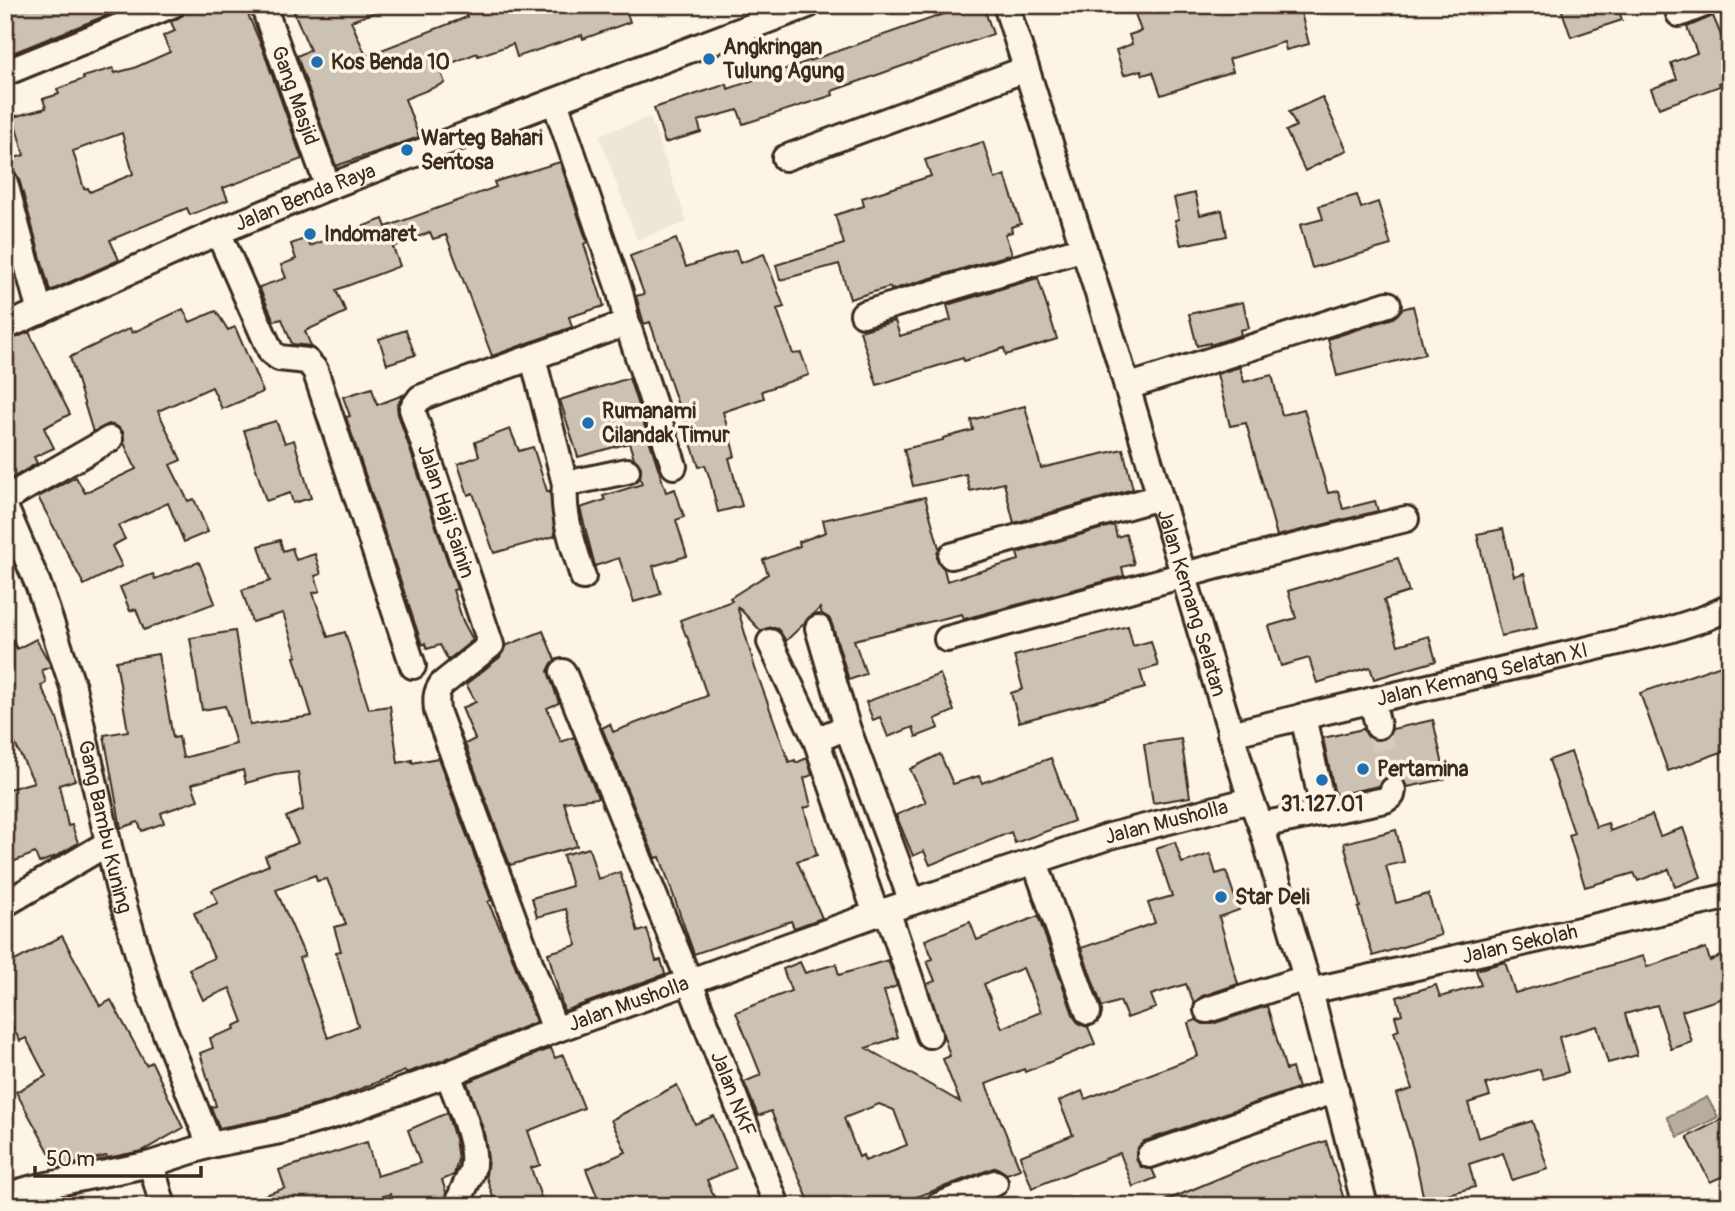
<svg xmlns="http://www.w3.org/2000/svg" width="1735" height="1211" viewBox="0 0 1735 1211" font-family="Pangolin,sans-serif">
<rect width="100%" height="100%" fill="#fcf5e5"/>
<filter id="ink" filterUnits="userSpaceOnUse"><feTurbulence type="fractalNoise" baseFrequency=".0143" numOctaves="2"/><feDisplacementMap in="SourceGraphic" scale="14" xChannelSelector="R" yChannelSelector="G"/><feConvolveMatrix kernelMatrix="1 2 1 2 8 2 1 2 1" color-interpolation-filters="sRGB"/></filter>
<g filter="url(#ink)">
<path fill="#eee6d6" d="M650 117 687 222 637 240 599 135Z"/>
<path fill="#b7ad9e" stroke="#85796b" stroke-width="2" d="M1707 1097 1718 1117 1678 1137 1667 1117Z"/>
<path fill="#ccc2b3" stroke="#3b2a1e" stroke-width="2" fill-rule="evenodd" d="M5 5H132L5 56Z
M187 5H244L262 47 302 159 223 188 228 200 190 215 187 208 110 240 119 260 50 291 19 179 15 172 5 169V161L24 155 13 117 46 108 43 99 59 94 57 89 84 79 83 77 113 68 115 73 134 68 170 52 163 36 175 31 171 22 183 15ZM122 133 133 174 90 192 88 188 84 189 73 151Z
M291 5H386L387 8 351 21 366 56 467 17 462 5H624L630 22 583 39 582 35 517 57 513 44 478 56 477 53 439 68 445 83 405 99 419 137 336 166 297 56 310 50Z
M970 5H983L993 34 832 91 833 95 743 124 738 110 698 121 701 132 665 143 654 108 727 84 728 89Z
M1132 5H1267L1269 11 1289 5H1299L1309 44 1286 50 1284 42 1229 59 1233 71 1161 95 1153 72 1143 75 1141 70 1124 75 1116 50 1132 44 1129 35 1141 31Z
M1560 5H1617L1622 20 1571 37Z
M1713 16 1730 57V79L1719 83 1720 86 1659 108 1651 89 1677 79 1671 63 1697 53 1687 27Z
M1322 97 1347 150 1305 171 1286 131 1296 126 1289 112Z
M983 142 995 179 1005 175 1021 224 1011 227 1012 232 1005 234 1012 254 891 290 890 287 850 299 839 264 780 280 776 265 844 244 835 215 864 206 862 198 931 176 925 160Z
M560 162 587 242 584 244 604 306 569 317 572 327 492 356 446 235 433 239 430 232 393 247 400 266 336 290 346 312 305 331 311 346 292 344 282 319 274 321 259 287 286 278 281 265 296 259 291 244 307 238 310 246 383 219 386 227 496 187 494 182Z
M1195 193 1200 215 1222 210 1227 236 1181 245 1175 220 1179 219 1174 198Z
M1357 195 1361 208 1378 202 1391 245 1312 268 1300 225 1323 219 1319 206Z
M676 239 686 267 736 250 740 263 764 254 784 307 777 309 793 354 801 353 809 375 762 391 764 398 723 412 735 456 729 458 742 506 718 512 710 479 705 465 699 467 650 322 644 324 636 296 644 294 630 256Z
M1038 278 1057 339 1006 355 1004 348 964 361 963 358 877 385 860 331 895 321 900 336 951 320 947 305Z
M1243 302 1249 328 1240 330 1241 335 1210 345V343L1197 346 1189 314Z
M1413 306 1425 354 1337 376 1328 339 1393 318 1402 309Z
M183 309 190 322 216 311 228 330 235 327 263 392 222 409 212 387 158 411 181 460 170 465 188 501 194 499 208 532 184 542 168 503 118 526 125 539 112 546 122 566 84 585 38 497 76 477 85 493 136 469 124 443 123 432 118 427 109 424 93 432 70 357 130 328 132 333Z
M406 330 415 355 387 364 379 339Z
M29 332 70 414 44 428 54 448 34 457 37 463 7 481 5 342Z
M1240 367 1244 382 1272 375 1282 415 1304 409 1328 493 1338 491 1343 509 1375 501 1378 511 1277 536 1246 423 1230 426 1217 374Z
M629 378 666 492 675 489 684 517 676 520 687 556 653 566 661 594 634 602 619 558 595 566 580 508 605 500 603 496 642 484 640 478 641 467 634 458 629 443 578 457 560 400Z
M372 388 377 405 403 395 397 406 398 414 457 589 453 590 463 621 473 640 448 660 440 645 427 649 425 643 422 645 346 417 350 416 343 397Z
M1025 406 1041 468 1123 449 1133 489 1014 523 1004 483 970 491 966 474 913 486 904 449 943 440V438L973 430 971 420Z
M276 421 285 443 294 440 311 498 293 503 290 493 266 501 244 430Z
M510 429 519 451 533 447 547 491H550L555 536 494 553 473 493 468 495 458 464 479 456 475 442Z
M925 497 939 548 937 559 944 569 947 581 1019 560 1017 553 1114 525 1117 537 1126 534 1134 564 1122 567 1124 576 964 619 962 614 854 640 866 674 849 680 832 624 829 618 822 614 820 608 786 641 778 629 771 627 761 631 737 606 755 668 789 762 795 760 796 763 807 758 812 775 804 778 811 806 804 808 817 855 797 861 822 918 794 928 791 921 694 954 660 857 655 858 602 728 610 724 613 732 707 696 687 636H686L680 620 732 601 730 598 768 574 763 560 800 546 799 542 826 532 823 520Z
M1503 529 1514 576 1524 573 1537 628 1501 636 1477 534Z
M280 540 283 551 292 548 296 560 315 554 321 574 315 576 320 591 313 593 328 637 345 632 369 709 390 706 398 763 412 760V763L438 758 491 900 488 902 506 941 536 1022 443 1060 406 1073 405 1071 330 1101 276 1117 219 1128 211 1107 216 1106 200 1053 213 1048 210 1038 235 1029 234 1026 243 1022 230 988 203 1000 189 969 214 958 194 913 218 903 212 890 269 865 265 856 298 843 286 817 303 810 298 772 275 775 246 783 243 770 192 784 198 800 161 813 164 823 142 831 138 822 121 828 104 735 128 731 116 661 158 654 173 738 179 737 183 758 236 744 225 706 202 710 190 638 235 631 250 725 312 716 294 657 297 656 283 613 252 622 242 590 270 581 259 546ZM315 875 317 881 327 879 346 924 334 927 341 951 336 952 358 1026 328 1038 299 958 305 956 276 890Z
M1398 558 1409 592 1384 600 1398 645 1429 636 1436 661 1374 679 1370 667 1317 683 1309 658 1281 666 1269 626 1296 618 1288 591Z
M199 562 215 603 144 630 136 609 130 611 120 587 153 574 155 579Z
M5 626 17 649 36 639 49 662 51 667 42 670 46 683 41 686 57 718 75 780 59 785 68 826 72 825 78 843 56 856 39 863 35 853 5 865V790L34 782 5 724Z
M1128 626 1133 646 1151 641 1158 666 1140 671 1145 688 1019 722 1011 693 1023 689 1014 656Z
M543 631 555 660 548 671 559 703 547 708 561 742 574 737 598 798 564 802 577 846 510 865 465 744 475 739 462 708 476 702 466 684 500 657 505 646Z
M1721 665 1730 690V749L1668 771 1640 693Z
M940 674 954 711 935 719 939 728 916 737 913 727 888 737 880 717 873 720 866 702Z
M1433 720 1446 779 1407 787 1402 778 1389 776 1382 780 1379 786 1335 795 1323 738 1363 729 1368 737 1381 741 1389 736 1392 729Z
M1181 739 1190 797 1153 803 1144 744Z
M1571 752 1596 827 1608 823 1610 831 1652 815 1660 836 1683 828 1701 877 1675 887 1669 869 1638 881 1634 873 1585 887 1569 835 1574 833 1549 760Z
M940 754 953 784 979 776 982 783 1051 758 1074 821 1015 843 1011 832 930 865 924 851 913 856 896 815 926 802 910 769Z
M1396 830 1404 862 1386 866 1396 903 1428 894 1441 935 1373 956 1358 908 1360 907 1344 843Z
M1175 842 1182 863 1210 854 1216 874 1226 871 1239 910 1219 917 1238 984 1202 996 1194 1004 1186 984 1151 995 1156 1008 1127 1018 1120 1001 1102 1007 1081 948 1155 923 1148 903 1172 896 1156 848Z
M589 848 598 879 620 872 638 932 647 929 656 961 661 960 665 974 564 1011 548 953 577 945 566 909 537 917 532 898 572 886 563 855Z
M1038 916 1074 1017 1079 1024 1088 1027 1095 1044 1025 1072 1024 1069 986 1084 1020 1169 1007 1174 996 1167 893 1206H811L771 1111 758 1116 744 1082 761 1075 736 1012 791 991 783 969 800 962 805 973 836 964 839 975 888 960 897 986 884 991 898 1037 866 1048 960 1102 943 1059 950 1056 927 984 935 981 927 961 933 959 925 940 970 922 977 940ZM1023 968 1041 1012 1002 1028 984 984ZM879 1104 894 1110 907 1145 865 1161 863 1155 859 1157 844 1118Z
M62 936 100 1006 111 1000 146 1065 152 1062 183 1128 142 1151 107 1158 106 1156 58 1168 16 1092 46 1076 26 1038 20 1041 5 1013V966Z
M1706 948 1710 961 1730 951V996L1682 1011 1692 1042 1671 1049 1657 1005 1625 1014 1637 1055 1608 1063 1597 1026 1559 1037 1568 1072 1543 1079 1540 1069 1486 1084 1490 1096 1468 1103 1478 1138 1532 1121 1548 1169 1512 1180 1503 1153 1469 1164 1475 1187 1424 1200 1413 1149 1396 1094 1412 1089 1394 1032 1399 1030 1395 1016 1402 1014 1397 997 1436 985 1440 997 1481 985 1476 970 1505 962 1515 993 1643 956 1647 967Z
M1267 1006 1286 1070 1292 1068 1298 1088 1144 1141 1136 1152V1159L1141 1167 1152 1169 1156 1178 1133 1187 1120 1153 1032 1188 1020 1156 1073 1135 1059 1101 1082 1091 1085 1099 1198 1056 1188 1023 1196 1020 1203 1024H1212Z
M551 1048 555 1058 563 1055 584 1108 528 1131 540 1165 531 1168 544 1206H496L486 1176 488 1159 484 1132 467 1082Z
M677 1085 695 1124 714 1116 736 1168 707 1180 718 1206H601L586 1169 626 1152 611 1120Z
M447 1113 455 1139 458 1159 454 1175 442 1180 446 1192 444 1206H394L390 1194 352 1206H243V1203L285 1188 279 1170 367 1142 377 1176 420 1163 408 1130Z
M1730 1115V1173L1710 1182 1687 1137Z
M1326 1141 1346 1206H1153L1258 1162Z"/>
<g fill="none" stroke-linecap="round" stroke-linejoin="round">
<path stroke="#d5ccbd" stroke-width="24" stroke-dasharray="24 12" stroke-linecap="butt" d="M1378 726 1393 790"/>
<defs>
<g id="minor">
<path id="s1" d="M263 5 328 187"/>
<path id="s2" d="M1006 5 1116 350 1251 800 1261 825 1310 991 1365 1206"/>
<path d="M1679 14 1702 5"/>
<path d="M5 73 172 5"/>
<path id="s3" d="M555 102 620 292 627 323 438 391 420 398 412 409 491 645 442 684C435 693 436 700 437 711L555 1030"/>
<path d="M785 158 1026 69"/>
<path d="M5 183 40 312"/>
<path d="M218 232 271 352 279 358 307 361 315 370 413 666"/>
<path d="M863 314 1084 248"/>
<path d="M627 323 674 466"/>
<path id="s4" d="M5 327 218 232 328 187 808 5"/>
<path d="M533 358 565 484C562 517 574 546 583 577"/>
<path d="M1127 387 1388 304"/>
<path d="M565 484 627 471"/>
<path d="M5 499 110 439"/>
<path id="s5" d="M5 507 38 584 73 687 118 886 149 991 210 1145"/>
<path d="M951 556 1160 497"/>
<path d="M818 628 847 727"/>
<path d="M947 639 1225 564 1406 519"/>
<path d="M770 642 816 740"/>
<path id="s6" d="M563 672 690 983 777 1206"/>
<path d="M1372 700 1378 726"/>
<path d="M1303 716 1324 813"/>
<path id="s7" d="M1230 734 1669 630 1706 618 1730 607"/>
<path d="M1261 825 1385 800 1392 795 1393 790"/>
<path d="M1035 862 1088 1012"/>
<path d="M5 904 108 843"/>
<path d="M887 910 929 1035"/>
<path d="M876 914 816 740 847 727 912 902"/>
<path id="s8" d="M1310 991 1730 896"/>
<path d="M1207 1010 1306 978"/>
<path d="M448 1074C456 1098 479 1145 472 1170 468 1183 460 1192 458 1206"/>
<path d="M1150 1155 1336 1090"/>
<path d="M151 1164 163 1206"/>
<path id="s9" d="M5 1196 33 1188 151 1164 210 1145 280 1131 335 1115 448 1074 555 1030 876 914 1110 836 1251 800"/>
<path d="M938 1206 995 1183"/>
</g>
</defs>
<use href="#minor" stroke="#3b2a1e" stroke-width="30"/>
<use href="#minor" stroke="#fcf5e5" stroke-width="24"/>
</g>
</g>
<g fill="#1f6fb2" stroke="#fcf5e5" stroke-width="2.5">
<circle cx="709" cy="59" r="7"/>
<circle cx="317" cy="62" r="7"/>
<circle cx="407" cy="150" r="7"/>
<circle cx="310" cy="234" r="7"/>
<circle cx="588" cy="423" r="7"/>
<circle cx="1363" cy="769" r="7"/>
<circle cx="1322" cy="780" r="7"/>
<circle cx="1221" cy="897" r="7"/>
</g>
<g text-anchor="middle" dominant-baseline="central" stroke-width="7" stroke-linejoin="round" paint-order="stroke">
<g font-size="21" font-weight="bold" fill="#3b2a1e" stroke="#fcf5e5" text-anchor="start">
<text x="723" y="47">Angkringan<tspan x="723" dy="24">Tulung Agung</tspan></text>
<text x="331" y="62">Kos Benda 10</text>
<text x="421" y="138">Warteg Bahari<tspan x="421" dy="24">Sentosa</tspan></text>
<text x="324" y="234">Indomaret</text>
<text x="602" y="411">Rumanami<tspan x="602" dy="24">Cilandak Timur</tspan></text>
<text x="1377" y="769">Pertamina</text>
<text x="1322" y="804" text-anchor="middle">31.127.01</text>
<text x="1235" y="897">Star Deli</text>
</g>
<g font-size="21" fill="#3b2a1e" stroke="#fcf5e5">
<text stroke="none"><textPath href="#s1" startOffset="96">Gang Masjid</textPath></text>
<text stroke="none"><textPath href="#s4" startOffset="327">Jalan Benda Raya</textPath></text>
<text stroke="none"><textPath href="#s3" startOffset="574">Jalan Haji Sainin</textPath></text>
<text stroke="none"><textPath href="#s2" startOffset="626">Jalan Kemang Selatan</textPath></text>
<text stroke="none"><textPath href="#s7" startOffset="259">Jalan Kemang Selatan XI</textPath></text>
<text stroke="none"><textPath href="#s9" startOffset="1222">Jalan Musholla</textPath></text>
<text stroke="none"><textPath href="#s5" startOffset="336">Gang Bambu Kuning</textPath></text>
<text stroke="none"><textPath href="#s8" startOffset="215">Jalan Sekolah</textPath></text>
<text stroke="none"><textPath href="#s9" startOffset="654">Jalan Musholla</textPath></text>
<text stroke="none"><textPath href="#s6" startOffset="455">Jalan NKF</textPath></text>
</g>
</g>
<rect width="1735" height="1211" fill="none" stroke="#fcf5e5" stroke-width="28"/>
<rect x="14" y="14" width="1707" height="1183" fill="none" stroke="#3b2a1e" stroke-width="2.5" filter="url(#ink)"/>
<path d="M35 1166v10h166v-10" fill="none" stroke="#3b2a1e" stroke-width="3.5"/>
<text x="46" y="1166" font-size="21" fill="#3b2a1e" stroke="#fcf5e5" stroke-width="5" paint-order="stroke">50 m</text>
</svg>
